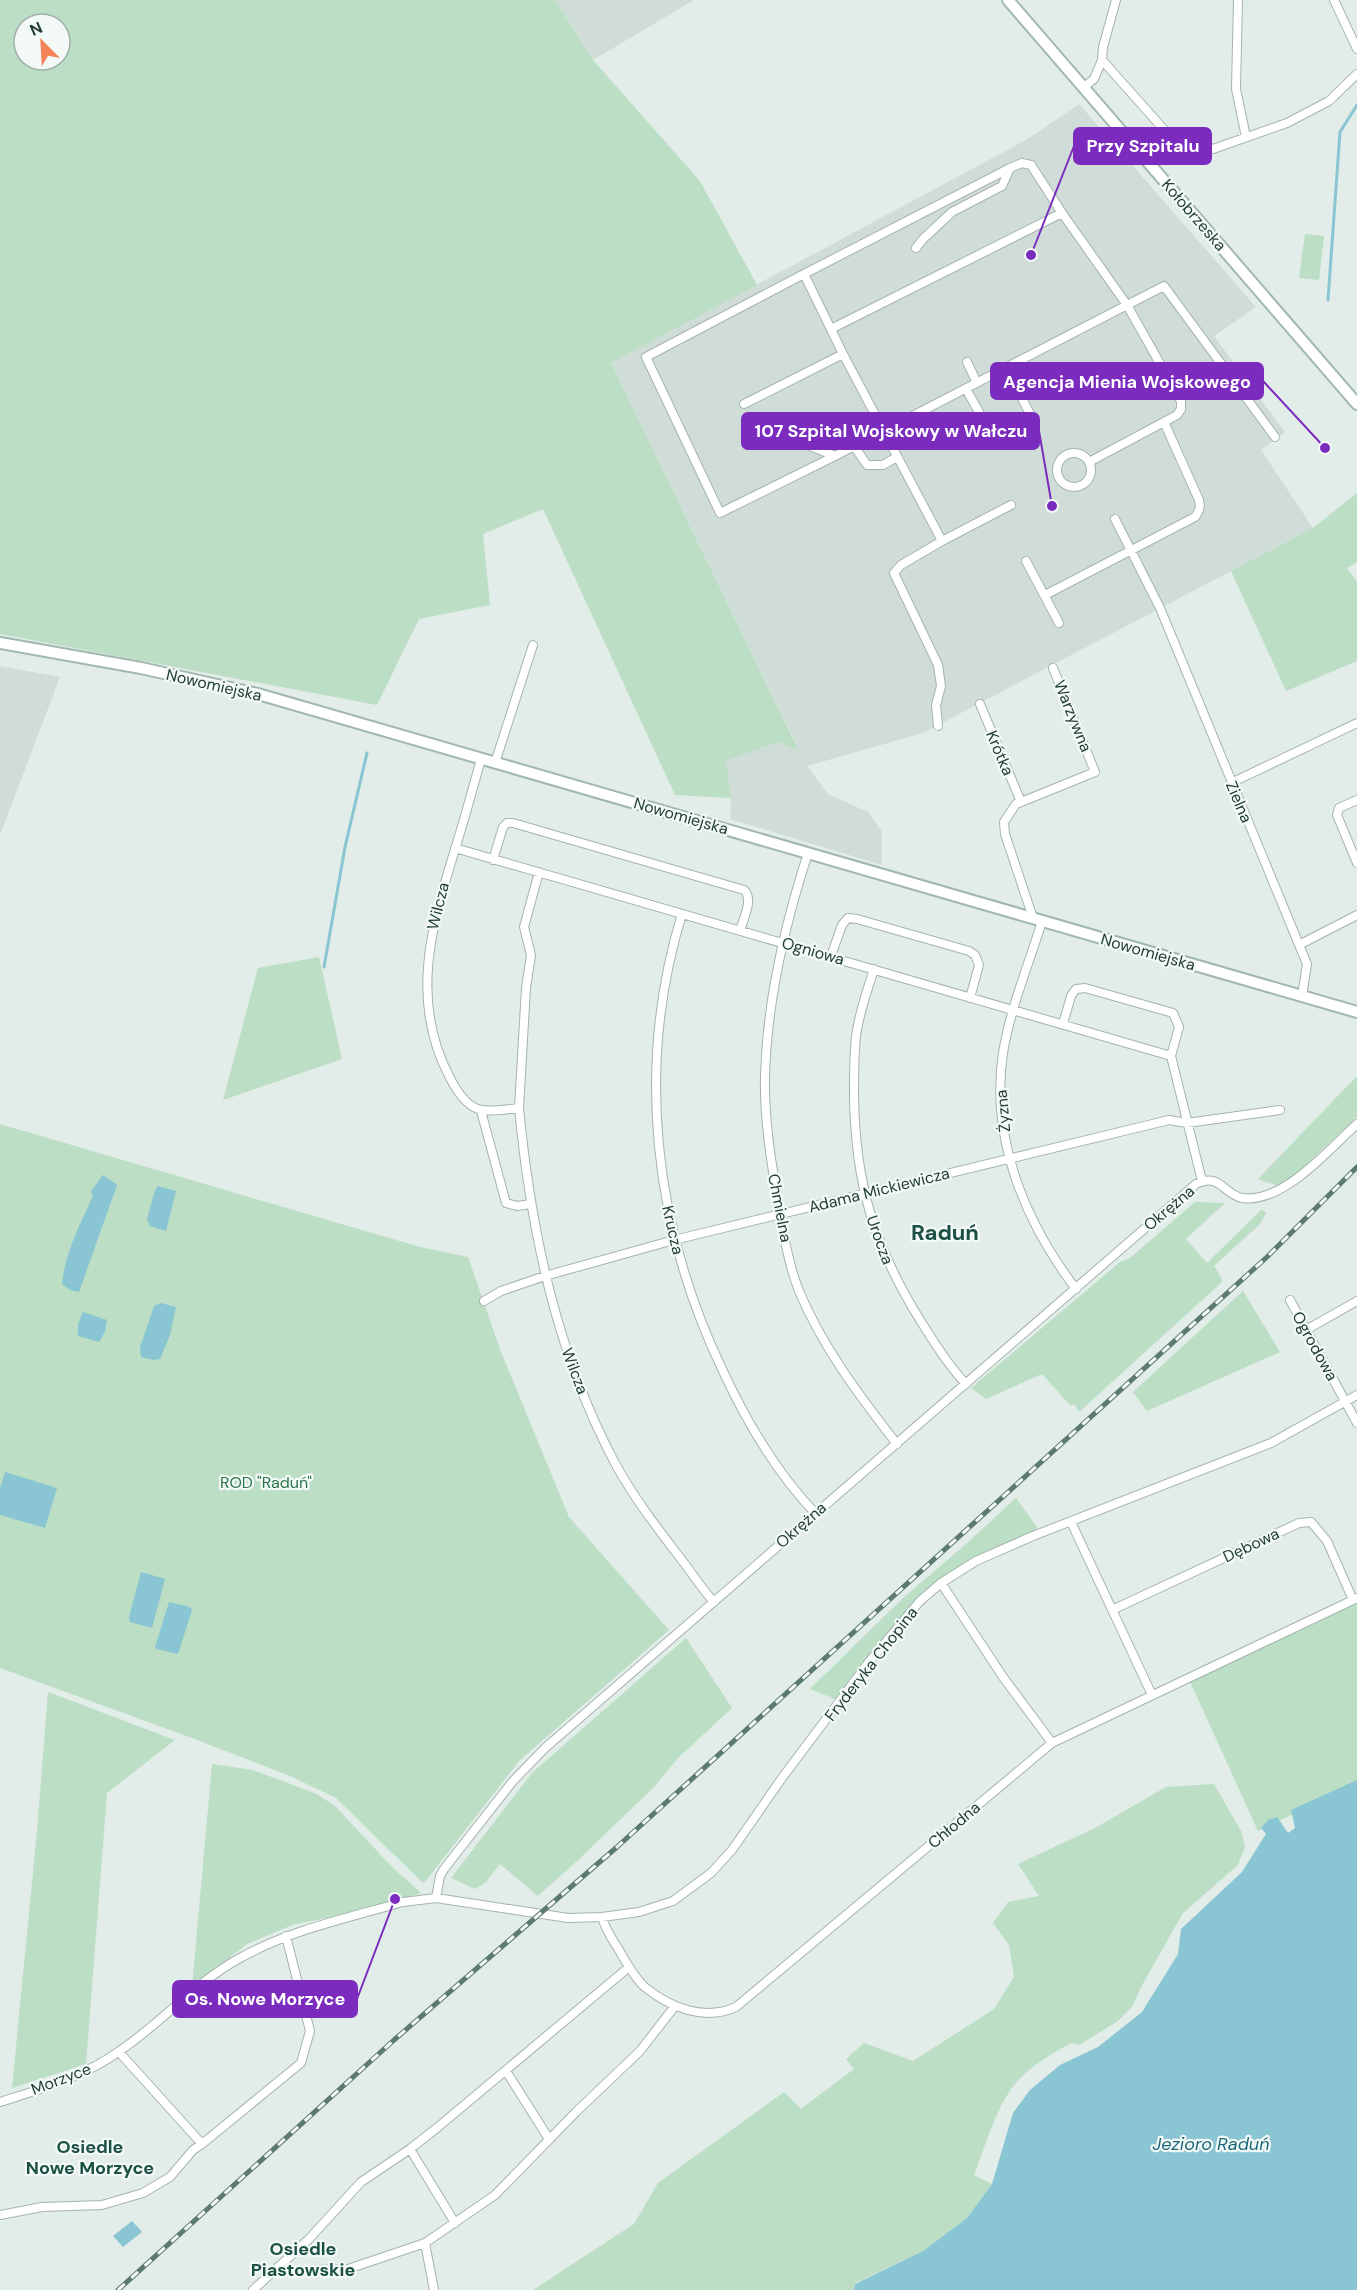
<svg xmlns="http://www.w3.org/2000/svg" width="1357" height="2290" viewBox="0 0 1357 2290" font-family="'DM Sans',sans-serif">
<rect width="100%" height="100%" fill="#e2ece8"/>
<path fill="#d0dcd7" d="M555 0H694L593 60Z
M1079 104 1256 307 1214 336 1285 432 1261 450 1313 528 923 733 807 766 828 794 868 812 882 832V865L730 819 731 798 725 761 778 742 799 750 611 363 1026 140Z
M0 666 60 677 0 835Z"/>
<path fill="#bbdec5" fill-rule="evenodd" d="M0 0H555L593 60 700 181 757 285 611 363 799 751 778 742 726 761 731 798 675 795 543 509 483 534 490 605 419 619 377 705 0 634ZM24 24H60V60H24Z
M1305 234 1324 236 1319 280 1299 278Z
M1357 493V562L1347 568 1357 582V661L1286 691 1231 571 1313 528Z
M319 957 342 1059 223 1100 258 968Z
M1357 1076V1117L1282 1187 1258 1179Z
M0 1124 420 1247 468 1257 501 1352 569 1517 669 1630 519 1761 425 1882H422L336 1798 290 1776 192 1738 0 1668Z
M1195 1202 1225 1203 1186 1239 1207 1263 1262 1209 1266 1213 1260 1224 1214 1266 1221 1277 1222 1282 1079 1412 1074 1404 1071 1406 1042 1374 986 1399 971 1388 1120 1262 1130 1258Z
M1243 1291 1280 1352 1147 1411 1133 1392Z
M1016 1498 1037 1527 1033 1536 976 1561 941 1583 869 1662 840 1701 810 1689 902 1599 966 1544Z
M1357 1598V1783L1258 1831 1188 1677Z
M686 1638 732 1708 678 1758 653 1788 576 1862 538 1896 500 1864 486 1882 475 1889 451 1878 532 1773Z
M48 1692 175 1740 107 1793 86 2064 12 2088 37 1831Z
M212 1764 253 1770 317 1794 335 1806 392 1867 421 1893 359 1912 295 1924 247 1944 192 1987Z
M1214 1784 1241 1831 1245 1847 1238 1865 1183 1913 1141 1987 1132 2007 1118 2021 1079 2045 1071 2043C1050 2055 1026 2068 1011 2089 994 2114 985 2147 974 2175L992 2184 967 2218 923 2251 855 2283 854 2290H533L634 2224 658 2183 784 2092 801 2109 854 2069 846 2059 864 2043 913 2061 994 2009 1014 1977 1009 1945 993 1923 1008 1902 1039 1896 1018 1864 1095 1828 1166 1787Z"/>
<path fill="#89c5d2" d="M103 1175 117 1185 79 1292 70 1290 62 1284C65 1253 80 1224 93 1196L91 1191Z
M158 1186 176 1191 166 1231 150 1226 147 1219 155 1190Z
M161 1303 176 1307 170 1335 160 1359 154 1360 141 1357 140 1347 154 1306Z
M83 1312 107 1320 105 1332 99 1342 78 1336V1324Z
M5 1472 57 1488 45 1528 0 1515V1489Z
M141 1572 165 1579 152 1628 130 1622 129 1617Z
M169 1602 190 1607 192 1610 178 1654 157 1649 155 1647Z
M1357 1780V2290H854L855 2284 923 2251 967 2218 992 2184 1013 2113 1030 2090 1060 2065 1098 2047 1142 2012 1178 1954 1181 1929 1242 1872 1266 1834 1261 1828 1268 1820 1277 1817 1288 1833 1295 1828 1291 1810Z
M132 2221 142 2232 123 2247 113 2236Z"/>
<g fill="none" stroke-linecap="round" stroke-linejoin="round">
<path stroke="#89c5d2" stroke-width="3" d="M1328 300 1340 132 1357 105
M324 967 345 847 367 753"/>
<defs>
<path id="street" d="M1116 0 1103 47 1102 60 1167 133 1213 149 1287 123 1329 101 1357 74
M1238 0 1236 89 1246 137
M1334 0 1357 49
M1084 87 1094 79 1102 60
M1143 157 1151 150 1155 141 1167 133
M916 248 923 239 952 212 1002 186 1010 168
M804 274 646 357 720 513 835 456
M831 329 1062 213
M967 362 977 383
M966 389 992 435 1031 416 1006 367
M744 404 843 354
M793 439 835 456 1164 286 1275 437
M854 446 867 465H883L897 457
M1057 470a17 17 0 1 1 34 0a17 17 0 1 1-34 0Z
M1115 519 1160 608 1307 964 1302 996
M942 541 1011 505
M1026 561 1059 623
M1045 595 1195 517C1199 511 1201 508 1199 500L1164 422
M980 704 1021 802
M938 726 936 705 941 686 938 665 894 573 901 565 942 541 843 354 804 274 1010 168 1022 163 1031 165 1062 213 1127 305 1181 401V409L1177 415 1089 462
M481 759C473 788 465 817 456 846 432 924 409 999 449 1076 455 1088 467 1109 483 1110 494 1112 508 1109 519 1108L526 988 531 955 524 927 539 872
M495 763 533 645
M1231 783 1357 723
M1357 800 1339 808 1337 815 1357 863
M455 848 1171 1056
M808 853C785 924 767 1001 765 1076 764 1118 771 1161 778 1202 783 1231 788 1263 799 1291 822 1346 860 1397 897 1444
M493 860 503 827 507 823H513L744 890C754 899 743 919 740 931
M682 914C635 1067 654 1226 722 1369 746 1421 775 1471 815 1513
M1033 918 1005 834 1004 822 1016 804 1095 772 1053 668
M1042 921C1029 964 1010 1009 1003 1053 990 1138 1025 1222 1076 1289
M1299 945 1357 915
M831 956 842 925 848 918 857 919 969 951 975 955 979 965 970 998
M874 969C867 991 859 1013 856 1036 854 1055 854 1076 854 1095 855 1183 874 1246 920 1320 934 1342 948 1365 966 1384
M1063 1024 1071 996 1076 989 1085 988 1173 1013 1179 1027 1171 1056
M1171 1056 1202 1181
M519 1108C531 1232 557 1355 616 1465 634 1498 658 1529 681 1559 692 1573 702 1589 714 1602
M481 1111 506 1203 517 1206 531 1204
M1290 1300 1357 1423
M484 1301 501 1291 545 1276 674 1240 1169 1120 1187 1123 1280 1110
M1306 1330 1357 1301
M1071 1522 1152 1695
M941 1583 1003 1677 1052 1743
M1112 1610 1299 1523 1311 1522 1327 1541 1353 1600
M436 1898 440 1876 444 1869 513 1781 545 1748 1196 1184C1220 1172 1223 1194 1242 1198 1283 1204 1329 1149 1357 1124
M602 1917C605 1929 612 1939 619 1950 626 1962 635 1979 646 1988 671 2008 705 2021 736 2007L1052 1743 1357 1598
M119 2052 202 2144 301 2063 310 2031 286 1936
M506 2071 549 2139
M0 2102C41 2089 86 2076 121 2050 162 2022 196 1982 240 1958 290 1930 348 1918 403 1902L436 1898 568 1918 602 1917 639 1912 673 1901 711 1873 732 1850 782 1778 869 1662 920 1601 941 1583 976 1561 1033 1536 1271 1443 1357 1395
M410 2149 455 2223
M0 2215 42 2207 102 2205 143 2193 170 2177 193 2150 202 2144
M425 2243 434 2290
M275 2271 348 2269 425 2243 495 2195 576 2112 640 2051 675 2006
M253 2290 309 2239 361 2182 410 2149 438 2127 629 1967"/>
<path id="secondary" d="M1008 0 1357 404
M0 643 141 668 258 694 1357 1012"/>
</defs>
<use href="#street" stroke="#a5b4af" stroke-width="10"/>
<use href="#secondary" stroke="#a0b8b0" stroke-width="14"/>
<use href="#street" stroke="#fff" stroke-width="8"/>
<use href="#secondary" stroke="#fff" stroke-width="10"/>
<defs>
<path id="rail" d="M118 2290 394 2040 617 1847 1267 1257 1357 1167"/>
</defs>
<use href="#rail" stroke="#5c7972" stroke-width="5"/>
<use href="#rail" stroke="#f3f9f6" stroke-width="3" stroke-dasharray="9" stroke-linecap="butt"/>
</g>
<g text-anchor="middle" dominant-baseline="central" stroke-width="4.5" stroke-linejoin="round" paint-order="stroke">
<g font-size="16" fill="#223e37" stroke="#f3f9f6">
<text transform="translate(1194 215) rotate(49)">Kołobrzeska</text>
<text transform="translate(214 685) rotate(13)">Nowomiejska</text>
<text transform="translate(1073 716) rotate(68)">Warzywna</text>
<text transform="translate(1000 753) rotate(67)">Krótka</text>
<text transform="translate(1239 802) rotate(67)">Zielna</text>
<text transform="translate(681 816) rotate(16)">Nowomiejska</text>
<text transform="translate(438 906) rotate(-76)">Wilcza</text>
<text transform="translate(813 951) rotate(16)">Ogniowa</text>
<text transform="translate(1148 952) rotate(16)">Nowomiejska</text>
<text transform="translate(1003 1111) rotate(-95)">Żyzna</text>
<text transform="translate(879 1190) rotate(-14)">Adama Mickiewicza</text>
<text transform="translate(780 1208) rotate(79)">Chmielna</text>
<text transform="translate(1169 1208) rotate(-40)">Okrężna</text>
<text transform="translate(673 1230) rotate(77)">Krucza</text>
<text transform="translate(880 1240) rotate(70)">Urocza</text>
<text transform="translate(1315 1346) rotate(61)">Ogrodowa</text>
<text transform="translate(575 1371) rotate(69)">Wilcza</text>
<text transform="translate(801 1525) rotate(-41)">Okrężna</text>
<text transform="translate(1251 1545) rotate(-25)">Dębowa</text>
<text transform="translate(871 1664) rotate(-52)">Fryderyka Chopina</text>
<text transform="translate(954 1825) rotate(-40)">Chłodna</text>
<text transform="translate(61 2079) rotate(-21)">Morzyce</text>
</g>
<g font-size="16" fill="#2b754a" stroke="#f3f9f6">
<text x="266" y="1482">ROD "Raduń"</text>
</g>
<g font-size="18" font-style="italic" fill="#1b687a" stroke="#f3f9f6">
<text x="1211" y="2144">Jezioro Raduń</text>
</g>
<g font-size="18" font-weight="bold" fill="#1d5045" stroke="#f3f9f6">
<text x="90" y="2147">Osiedle<tspan x="90" dy="21">Nowe Morzyce</tspan></text>
<text x="303" y="2249">Osiedle<tspan x="303" dy="21">Piastowskie</tspan></text>
</g>
<g font-size="22" font-weight="bold" fill="#1d5045" stroke="#f3f9f6">
<text x="945" y="1232">Raduń</text>
</g>
</g>
<path fill="none" stroke="#7b2cbf" stroke-width="2" d="M1031 255L1074 146M1325 448L1263 381M1052 506L1039 431M395 1899L357 1999"/>
<g fill="#7b2cbf" stroke="#f3f9f6" stroke-width="2">
<circle cx="1031" cy="255" r="6"/>
<circle cx="1325" cy="448" r="6"/>
<circle cx="1052" cy="506" r="6"/>
<circle cx="395" cy="1899" r="6"/>
</g>
<g fill="#7b2cbf" stroke="#7b2cbf" stroke-width="2">
<rect x="1074" y="128" width="137" height="36" rx="6"/>
<rect x="991" y="363" width="272" height="36" rx="6"/>
<rect x="742" y="413" width="297" height="36" rx="6"/>
<rect x="173" y="1981" width="184" height="36" rx="6"/>
</g>
<g font-size="18" text-anchor="middle" font-weight="bold" fill="#fff">
<text x="1143" y="152">Przy Szpitalu</text>
<text x="1127" y="388">Agencja Mienia Wojskowego</text>
<text x="891" y="437">107 Szpital Wojskowy w Wałczu</text>
<text x="265" y="2005">Os. Nowe Morzyce</text>
</g>
<g transform="translate(42 42) rotate(336)"><circle r="28" fill="#f3f9f6" stroke="#9faeaa" stroke-width="1.5"/>
<path d="M0-4.5L10 22L0 15L-10 22Z" fill="#f38359"/>
<text y="-9" font-size="16" font-weight="bold" text-anchor="middle" fill="#223e37">N</text>
</g>
</svg>
